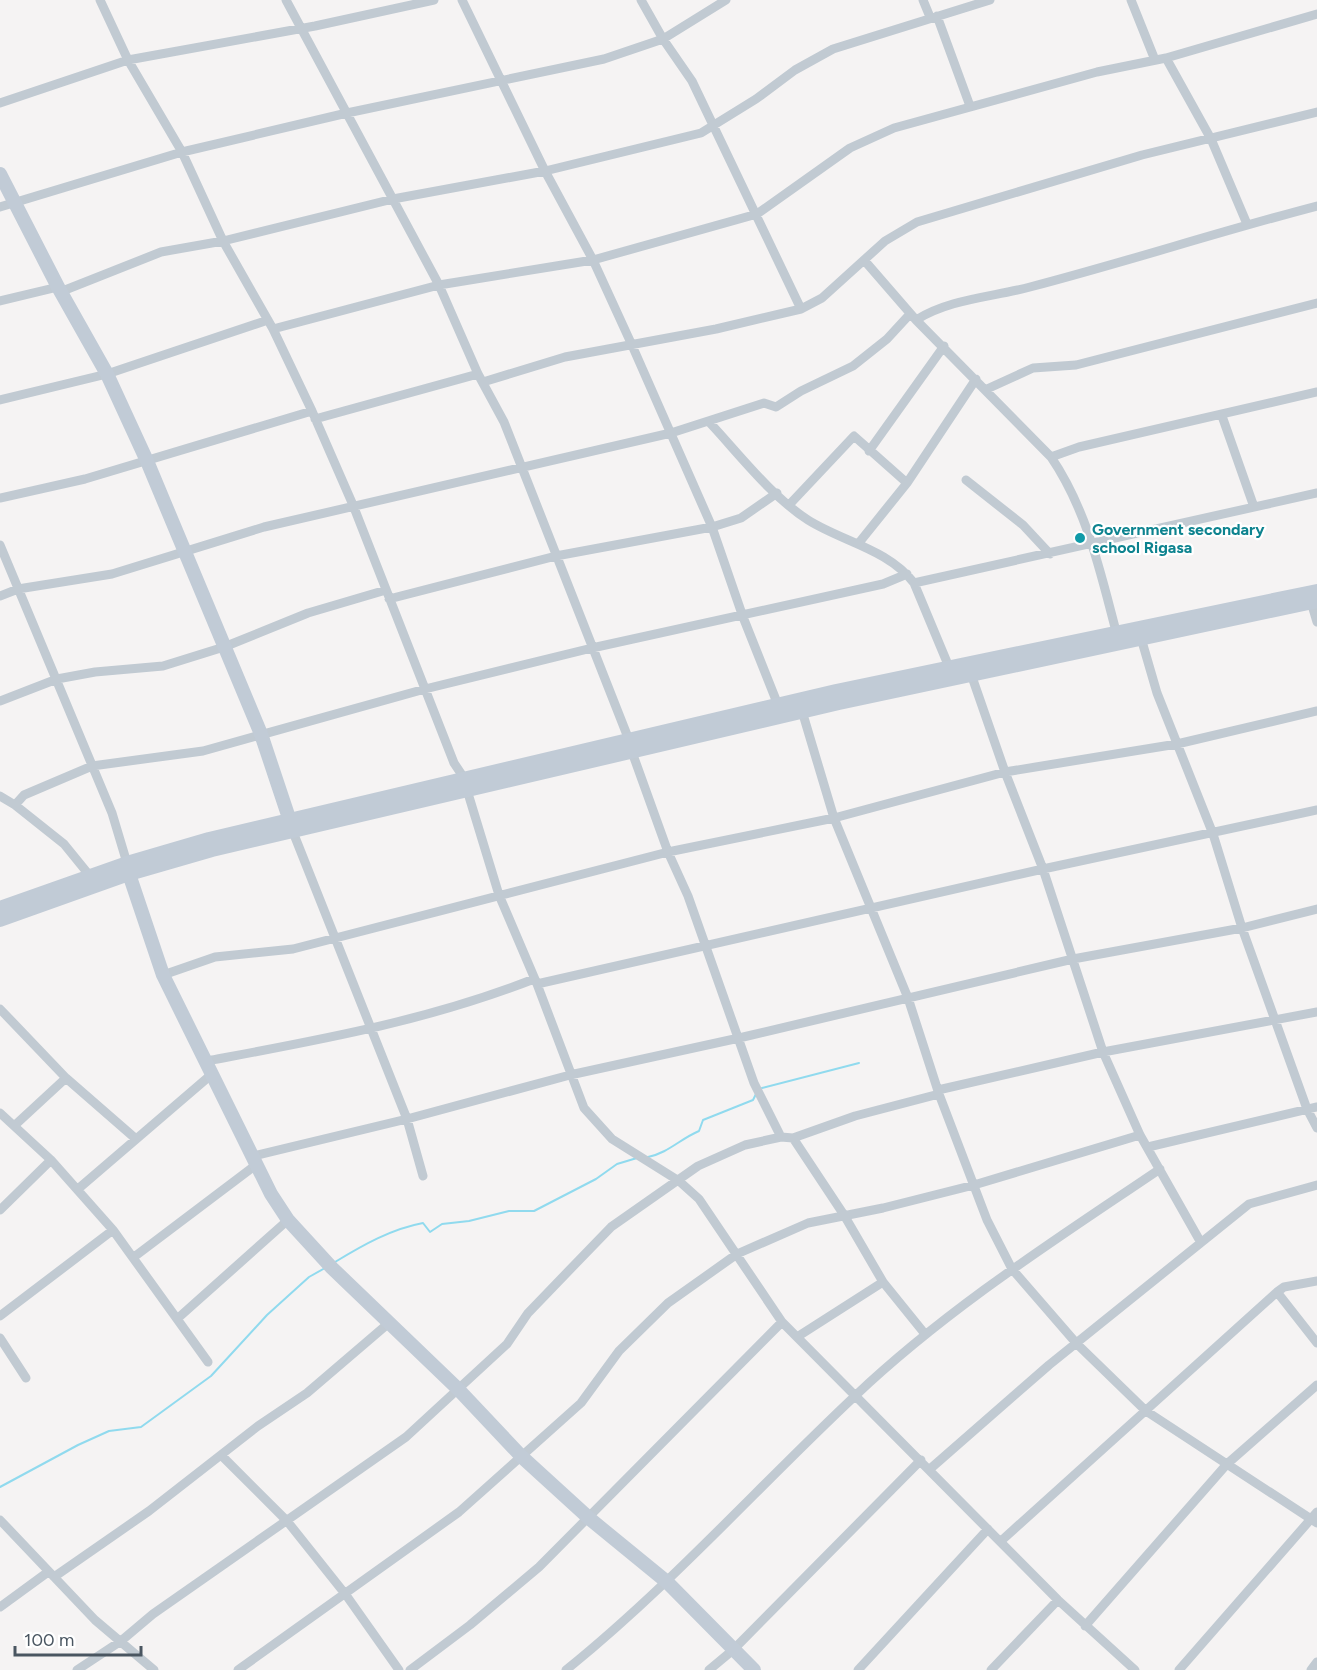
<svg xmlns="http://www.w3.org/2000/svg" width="1317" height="1670" viewBox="0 0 1317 1670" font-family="Figtree,sans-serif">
<rect width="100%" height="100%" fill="#f5f3f3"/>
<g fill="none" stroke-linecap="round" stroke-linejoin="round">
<path stroke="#90daee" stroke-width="2" d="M762 1088 859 1063
M648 1157C668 1153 680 1139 699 1131L703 1120 753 1100 756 1094
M335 1262C363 1245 391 1229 423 1223L430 1232 442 1224 469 1221 509 1211H534L596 1179 617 1164 637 1158
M0 1487 78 1445 109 1431 141 1427 211 1376 267 1315 309 1277 325 1268"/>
<path stroke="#c1cad2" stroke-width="9" d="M100 0 128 60 182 152 223 241 273 329 312 411 353 505 454 763 464 778
M286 0 439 285 478 374 504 422 629 740
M462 0 545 171 593 260 631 343 712 527 743 617 778 705
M641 0 663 39 692 81 801 309
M923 0 930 17
M1131 0 1155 60
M937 16 970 106
M1166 58 1211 139 1247 224
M0 103 128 60 315 26 434 0
M0 207 182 152 347 113 604 59 663 39 726 0
M864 260 916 320 1051 457C1087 510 1100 571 1116 631
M60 292 161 252 223 241 393 199 545 171 701 133 756 99 795 70 833 49 990 0
M0 301 58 287
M916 320C949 299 992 297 1030 287 1126 262 1221 231 1317 206
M273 329 439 285 593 260 757 214 850 148 894 128 1097 72 1166 58 1317 14
M483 382 565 357 716 329 801 309 822 298 885 241 917 222 1142 155 1317 112
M987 389 1033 368 1076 365 1317 303
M0 400 107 374 268 320
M1222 416 1254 507
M315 419 478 374
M710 423C739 454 772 497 808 520 843 542 888 549 914 583L949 667
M869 451 944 346
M1051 457 1079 447 1317 392
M966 480 1023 525 1050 554
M0 498 85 479 312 411
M789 505 854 436 907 483
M858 544 907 483 976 379
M0 545 112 813 127 863
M914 583 1317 493
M0 596 18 589 112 574 264 527 671 433 764 403 776 407 801 391 853 366 887 339 910 314
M389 599 556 556 712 527 741 518 777 493
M1311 602 1317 622
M1141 638 1157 693 1213 834 1242 928 1307 1109 1317 1128
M971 674 1005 772 1043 869 1103 1052 1140 1135 1200 1241
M0 701 57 679 95 672 163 666 224 647 308 613 386 590
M802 711 834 818 908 998 939 1094 987 1220 1012 1269 1077 1344 1146 1411 1317 1523
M632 752 668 852 688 896 754 1083 781 1137
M467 790 499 895 537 984 584 1108 612 1139 679 1181 699 1199 782 1322 1058 1600 1135 1670
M0 796 15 805 24 795 92 766 203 751 425 689 592 648 883 584 907 574
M15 805 64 844 90 876
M293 832 407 1119 423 1176
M163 975 215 957 293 949 668 852 834 818 1005 772 1177 744 1317 711
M537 984 1043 869 1317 810
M0 1009 66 1078 136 1139
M207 1061C319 1040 427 1021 534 979
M938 1090 1103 1052 1317 1012
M0 1113 51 1160 113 1230 208 1362
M14 1126 66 1078
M793 1138 844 1215 883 1282 925 1334
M1148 1147 1317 1107
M254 1156 407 1119 570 1075 739 1038 1073 959 1242 928 1317 909
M78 1189 212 1074
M0 1210 51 1160
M134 1257 257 1164
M1277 1292 1317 1343
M0 1316 113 1230
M177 1319 288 1220
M797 1337 883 1282
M0 1338 26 1378
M222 1456 287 1521 346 1595 399 1670
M930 1469 1049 1365 1249 1204 1317 1185
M0 1520 95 1620 154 1670
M1001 1541 1277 1292 1284 1287 1317 1281
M54 1577 149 1511 258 1426 307 1393 390 1322
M0 1607 48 1572
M1085 1626 1227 1464 1317 1385
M77 1670 121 1641 153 1614 406 1437 507 1344 528 1313 611 1227 698 1166 745 1145 781 1137 793 1138 855 1116 939 1094
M238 1670 459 1512 581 1403 619 1351 668 1303 737 1254 808 1223 883 1208 974 1185 1140 1135
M410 1670 470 1625 539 1567 782 1322
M566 1670C670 1586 758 1487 855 1396 948 1308 1055 1240 1160 1169
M709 1670 733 1650 921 1460
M858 1670 988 1529
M991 1670 1058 1600
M1179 1670 1317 1512
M1311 1670 1317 1662"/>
<path stroke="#c1cbd6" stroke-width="14" d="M0 174 58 287 107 374 147 461 261 734 292 827
M129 874 163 975 271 1194 288 1220 332 1268 457 1388 522 1457 590 1519 667 1582 754 1670
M0 908 127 863 209 839 836 691 1317 591
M0 920 129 874 212 850 839 703 1317 601"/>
</g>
<circle fill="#0f9aa8" stroke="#fff" stroke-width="2" cx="1080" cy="538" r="6"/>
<g text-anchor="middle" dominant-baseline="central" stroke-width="4.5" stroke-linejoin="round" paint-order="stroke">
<g font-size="16" font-weight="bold" fill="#0d838f" stroke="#fff" text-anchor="start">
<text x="1092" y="529">Government secondary<tspan x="1092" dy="18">school Rigasa</tspan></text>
</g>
</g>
<path d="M15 1646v9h126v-9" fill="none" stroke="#4a5661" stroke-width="3"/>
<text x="24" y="1646" font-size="18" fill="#4a5661" stroke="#ffffff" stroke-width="4.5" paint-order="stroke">100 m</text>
</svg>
